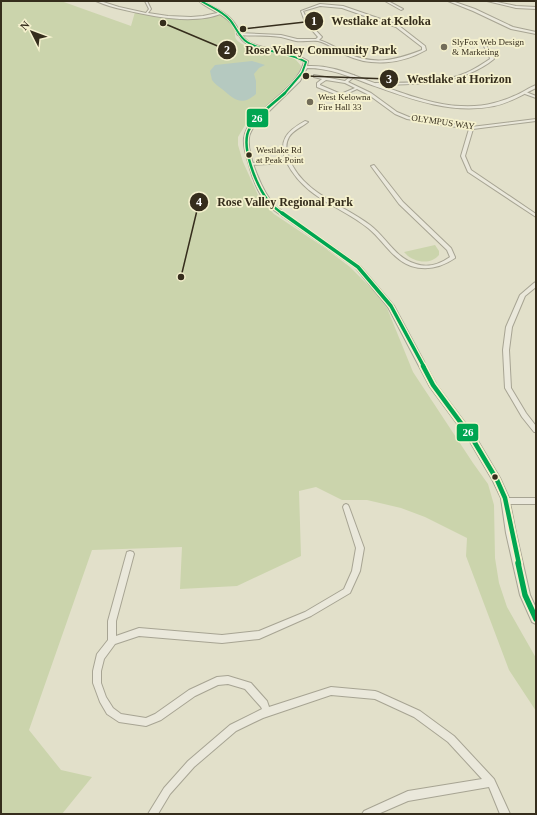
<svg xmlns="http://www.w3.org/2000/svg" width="537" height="815" viewBox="0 0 537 815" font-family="Georgia,serif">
<rect width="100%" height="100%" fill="#e2e0ca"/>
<path fill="#cbd4ac" d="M1 1H61L131 26 135 12C164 17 192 24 222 14 225 18 232 23 234 28 236 33 233 38 239 42 257 56 288 45 301 66 298 81 260 110 247 122L238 137V145L243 162 258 195 264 204 274 214 325 248 350 267 371 288 387 308 413 372 473 463 488 484 494 505 495 558 499 583 507 607 536 658V711L509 670 466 556 467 538 425 517 401 508 367 500H342L316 487 299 491 301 556 237 586 180 589 182 547 92 550 29 730 61 770 92 777 62 814H1Z
M435 245 439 251V255C430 266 412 262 404 252Z"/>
<path fill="#b5c9c0" d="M252 61 265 65 259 68 254 74 256 81V94C241 107 234 99 222 89 218 86 215 84 212 80L210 71 215 65Z"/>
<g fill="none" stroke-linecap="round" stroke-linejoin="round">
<defs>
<path id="minor" d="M96 1H100L119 7 146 13 149 9 145 1H147L151 9 148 13 168 16 191 17 203 16 222 12 223 13C195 25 155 17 125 10 115 8 105 5 96 1Z
M385 1H388L403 9 401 10Z
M448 1H452L475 9 513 27 536 32V34L511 29 473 11Z
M487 1H492L516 6 536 7V9L516 8Z
M320 4 343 6 398 25 425 46 426 50C402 64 371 67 346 55 336 51 328 43 318 41 311 40 303 42 296 41 291 40 286 38 281 37 267 35 252 36 238 35L237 34 238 33 281 35 297 39H316L318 37 305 22 301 11ZM320 6 342 8 396 27 422 47V50C396 60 374 66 347 53 338 49 329 43 319 40L322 37 308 22 303 11Z
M482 43H484L493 55 494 59C461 86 416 84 376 85L374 84 376 83C405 82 438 85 466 73 475 69 482 64 490 59L489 55Z
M314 75 345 81 352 75H354V77L348 82 371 93 397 112 409 117 471 127 536 119V121L473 129 465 156 471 170 536 214V217L468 172 461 156 469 129 407 119 395 114 369 95 357 89 342 96H340L317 87V83L322 79 314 77ZM326 80 345 83 355 88 341 94 320 85V84Z
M526 92 536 96V98L525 94 524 93Z
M305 121 308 122C302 127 293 130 289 137 285 144 286 151 289 158 302 193 342 204 370 225 386 237 395 258 416 264 428 268 440 264 450 257L447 250 399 204 371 166 374 165 403 202 451 248 455 257V258C442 267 427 271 411 266 392 259 383 240 368 228 339 205 306 199 287 163L250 165 249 164 251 163 286 161C278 140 287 131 305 121Z
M536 282V287L525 296 512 327 509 350 511 388 526 413 536 426V432H534L522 417 505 388 503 350 506 327 520 295 534 283Z
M506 498H536V504H506L504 503 503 501 504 499Z
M346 504 348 505 349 507 364 548 360 571 350 593 311 616 259 639 222 643 139 636 115 644 104 659 101 671V683L106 697 113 708 121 714 146 718 155 714 189 690 217 677 228 676 251 683 267 701 269 707 331 687 375 691 378 692 420 711 454 736 494 779 510 814H500L489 787 408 801 378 814H362L364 811 408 791 482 779 448 742 414 717 375 699 331 695 263 718 236 731 194 767 170 794 158 814H148L164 788 188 761 230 725 262 709 261 707 245 689 228 684 218 685 195 696 161 720 146 726 119 722 107 714 100 702 93 683V671L97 654 108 640V621L127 552 130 551 133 552 134 554 116 621V636L139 628 222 635 259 631 305 612 344 589 352 571 356 548 343 507 344 505Z"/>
<path id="tertiary" d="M199 1H203C212 7 222 10 230 18 238 25 240 37 249 42 267 52 287 47 308 61L307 66C330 65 348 73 369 81 407 95 453 114 494 103 501 101 508 99 514 96 522 93 528 88 536 85V88C522 95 509 103 494 106 451 115 408 98 369 84 348 76 330 68 307 68L300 81 254 126C252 130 249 134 249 138 247 156 263 193 275 206L360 266 394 306 436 384 475 436 500 478 509 498 516 533 530 595 536 608V624L532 622 520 595 506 533 501 498 493 481 469 440 430 387 388 307 356 268 271 208C259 196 253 181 249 165 246 156 243 147 244 138 247 111 296 93 304 62 286 51 270 53 251 46 240 42 239 33 232 24 223 13 209 10 199 1Z"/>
</defs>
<use href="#minor" stroke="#a7a493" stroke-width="2"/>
<use href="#tertiary" stroke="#a7a493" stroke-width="2"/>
<use href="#minor" fill="#eae8db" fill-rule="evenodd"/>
<use href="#tertiary" fill="#eae8db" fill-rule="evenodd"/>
<defs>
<path id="bus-1-far4" d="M201 1C211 7 222 11 230 20 236 27 239 37 247 42 264 53 287 51 306 62L302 73 284 94"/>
<path id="bus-1-far3" d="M283 214C278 210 273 207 269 202 257 187 239 145 250 128 258 114 273 104 285 93"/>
<path id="bus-1-far2" d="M282 213 358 267 391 306 424 367"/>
<path id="bus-1-far1" d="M423 366 433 385 472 438 497 480 505 498 519 564"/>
<path id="bus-1" d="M518 563 525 595 536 619"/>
</defs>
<use href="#bus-1-far4" stroke="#f5f1ce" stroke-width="3.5"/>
<use href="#bus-1-far3" stroke="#f5f1ce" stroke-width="4.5"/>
<use href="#bus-1-far2" stroke="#f5f1ce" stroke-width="6"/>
<use href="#bus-1-far1" stroke="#f5f1ce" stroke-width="8"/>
<use href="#bus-1" stroke="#f5f1ce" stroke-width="8"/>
<use href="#bus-1-far4" stroke="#00a651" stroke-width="2"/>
<use href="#bus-1-far3" stroke="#00a651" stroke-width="2.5"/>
<use href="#bus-1-far2" stroke="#00a651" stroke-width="3.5"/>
<use href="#bus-1-far1" stroke="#00a651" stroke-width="4.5"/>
<use href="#bus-1" stroke="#00a651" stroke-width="5.5"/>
</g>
<g fill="#726c59" stroke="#f5f1ce" stroke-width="1.5">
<circle cx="444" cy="47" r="4"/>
<circle cx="310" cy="102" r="4"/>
</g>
<g fill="#352d1c" stroke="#f5f1ce" stroke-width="1.5">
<circle cx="249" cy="155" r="3.5"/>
<circle cx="495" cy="477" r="3.5"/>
</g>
<g text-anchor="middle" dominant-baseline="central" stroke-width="3.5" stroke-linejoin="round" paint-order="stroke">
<g font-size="9" fill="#352d1c" stroke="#f5f1ce" text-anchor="start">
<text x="452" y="42">SlyFox Web Design<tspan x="452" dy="10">&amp; Marketing</tspan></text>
<text x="318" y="97">West Kelowna<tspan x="318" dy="10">Fire Hall 33</tspan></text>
</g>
<g font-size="9" fill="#352d1c" stroke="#f5f1ce">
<text transform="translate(443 122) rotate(8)">OLYMPUS WAY</text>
</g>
<g font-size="9" fill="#352d1c" stroke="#f5f1ce" text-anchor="start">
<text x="256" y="150">Westlake Rd<tspan x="256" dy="10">at Peak Point</tspan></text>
</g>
</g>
<path fill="none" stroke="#352d1c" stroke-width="1.5" d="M243 29L314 21M163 23L227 50M306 76L389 79M181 277L199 202"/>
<g fill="#352d1c" stroke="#f5f1ce" stroke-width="1.5">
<circle cx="243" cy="29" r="4"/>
<circle cx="163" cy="23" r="4"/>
<circle cx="306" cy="76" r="4"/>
<circle cx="181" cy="277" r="4"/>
<circle cx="314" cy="21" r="10"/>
<circle cx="227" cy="50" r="10"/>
<circle cx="389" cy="79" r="10"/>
<circle cx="199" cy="202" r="10"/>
</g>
<g font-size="12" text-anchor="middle" font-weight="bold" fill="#fff">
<text x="314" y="25">1</text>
<text x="227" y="54">2</text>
<text x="389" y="83">3</text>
<text x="199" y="206">4</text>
</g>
<g font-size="12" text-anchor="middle" font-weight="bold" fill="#352d1c" stroke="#f5f1ce" stroke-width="3.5" stroke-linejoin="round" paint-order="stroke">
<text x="381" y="25">Westlake at Keloka</text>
<text x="321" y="54">Rose Valley Community Park</text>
<text x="459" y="83">Westlake at Horizon</text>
<text x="285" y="206">Rose Valley Regional Park</text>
</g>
<g stroke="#f5f1ce" stroke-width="1.5">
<rect x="246" y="108" width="23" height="20" rx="4" fill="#00a651"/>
<rect x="456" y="423" width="23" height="19" rx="4" fill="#00a651"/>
</g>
<g font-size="11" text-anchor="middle" font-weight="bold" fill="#fff">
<text x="257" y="122">26</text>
<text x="468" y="436">26</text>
</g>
<rect width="537" height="815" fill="none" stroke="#352d1c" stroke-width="4"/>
<g transform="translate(32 32) rotate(312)" stroke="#f5f1ce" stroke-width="3" paint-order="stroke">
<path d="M0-3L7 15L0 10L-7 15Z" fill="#352d1c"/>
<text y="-6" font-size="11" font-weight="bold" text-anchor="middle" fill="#352d1c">N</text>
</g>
</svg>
